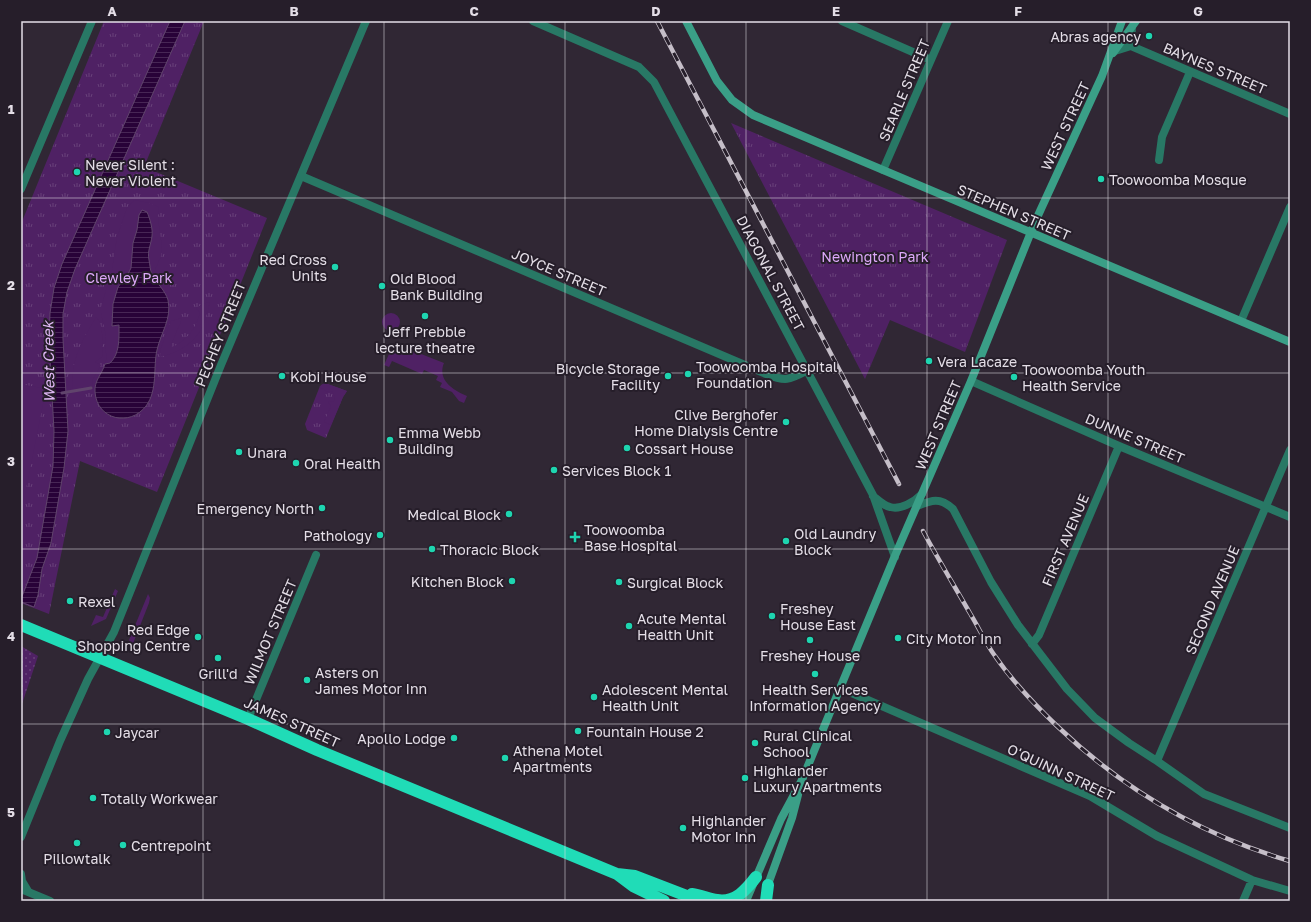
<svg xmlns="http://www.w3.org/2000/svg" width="1311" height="922" viewBox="0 0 1311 922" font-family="'Golos Text',sans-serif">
<defs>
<pattern id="grass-dots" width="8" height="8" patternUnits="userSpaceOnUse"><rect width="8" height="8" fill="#4f2164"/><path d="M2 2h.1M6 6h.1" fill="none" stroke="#68417a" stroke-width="1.8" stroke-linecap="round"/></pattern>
<pattern id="park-tufts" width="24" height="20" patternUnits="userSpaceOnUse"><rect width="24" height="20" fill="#4f2164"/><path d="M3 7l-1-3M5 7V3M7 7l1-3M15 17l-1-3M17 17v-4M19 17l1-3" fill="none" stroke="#68417a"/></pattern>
<pattern id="water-rules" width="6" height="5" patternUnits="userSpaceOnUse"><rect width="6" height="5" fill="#280238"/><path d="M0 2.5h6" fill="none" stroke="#472655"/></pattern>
</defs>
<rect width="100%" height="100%" fill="#302734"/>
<path fill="url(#grass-dots)" d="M21 646 38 656 21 707Z"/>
<path fill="url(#park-tufts)" d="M104 21H204L144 167 267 218 157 492 80 461 49 614 21 603V224Z
M731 123 1007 240 965 352 890 320 865 379Z
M325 383 347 391 343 397 326 438 307 430 305 424 320 386Z"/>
<path fill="#4f2164" d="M134 200 149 203 159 207 158 219 162 247 161 256 155 270H150L148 254 152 231 147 212 139 215 137 230 133 243 131 268 128 274 118 287 113 304 111 321 119 325C119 337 120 354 110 363L105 364 107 356 105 350 106 336 101 313V307L112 270 117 237 127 208Z
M209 302C210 307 207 312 206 317 199 341 183 351 160 357L161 348 171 321 182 318V319L171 345 172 347C187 341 196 328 200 313L196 308 203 304Z
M382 322a9 9 0 1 1 18 0a9 9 0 1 1-18 0Z
M96 317C105 325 101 342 103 353L102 357 95 362 101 365 93 379 92 386 73 390C70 361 82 341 96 317Z
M407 350 416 352 444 363C437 380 453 390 467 396L464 403 459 401 452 392 440 387 442 383 436 380 438 376 424 370 422 374 392 361 389 367 384 365 389 354Z
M325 383 347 391 343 397 331 425 324 422 331 406 328 402 334 401 335 397 332 391 326 392 324 389 320 388 321 385Z
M21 384 46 389 21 514Z
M115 589 118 591 106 619 91 626 96 615 103 617Z
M148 594 150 598 149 603 134 641V646L138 650 132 648 129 640Z"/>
<path fill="url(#water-rules)" stroke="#60446c" d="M170 21H185L75 269 67 292 63 314V339L68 431 64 468 51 543 42 569 38 595 34 607 21 602V599L37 558 53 466 54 431 49 339 50 313 54 288 62 264Z
M142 210 147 212C150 219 153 229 152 236 151 245 147 251 149 260 150 265 150 270 152 274 157 284 165 290 168 300 172 319 161 332 157 350 153 367 158 390 146 406 130 427 97 420 95 392 94 381 102 374 105 364L110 363C120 354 119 338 119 325L112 326 113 304 118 287 128 274 131 268 133 243 137 230 139 215Z"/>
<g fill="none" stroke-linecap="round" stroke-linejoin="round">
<path stroke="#60446c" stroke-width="3" d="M62 393 91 388"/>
<path stroke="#287865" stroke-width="8" d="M533 21 639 67 654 82 873 495 895 557
M842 21 931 60
M1131 46 1132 27
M1115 51 1131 46 1290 114
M1159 160 1162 137 1190 72
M883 170 948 21
M301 176 766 374C786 382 789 380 808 370
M21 189 92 21
M1241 321 1290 207
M971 381 1119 446 1290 517
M873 496C878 500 884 506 890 507 901 510 914 502 922 494
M917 506C932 500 940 497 953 509L991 582 1018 625 1067 689 1095 718 1129 743 1157 761 1204 794 1290 828
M1032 644 1039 635 1119 446
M840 688 1090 796 1157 836 1252 880 1290 891
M248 719 316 555
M1157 761 1290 450
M21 837 60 741 88 679 114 632 221 365 366 21
M21 874 22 881 28 891
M21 889 50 901
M1243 901 1252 880"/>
<path stroke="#3a9f87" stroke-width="8" d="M686 21 717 81 732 100 753 115 1290 342
M1113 53 1136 21
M766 890 792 818 798 795
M746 901 781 819 802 780 894 558 971 381 1035 222 1102 76 1122 21"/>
<path stroke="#20dcb7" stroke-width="12" d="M21 625 248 719 317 750 617 874 633 886 664 901
M617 874 635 876 700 901
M692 894C701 895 709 899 717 900 735 903 746 890 756 877
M766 901 768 885"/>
<defs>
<path id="rail" d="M657 21 899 484
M923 531C938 559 955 587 971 615 979 628 986 644 995 656 1013 682 1035 705 1057 726 1124 790 1201 835 1290 861"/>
</defs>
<use href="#rail" stroke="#c5bec8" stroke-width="4.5"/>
<use href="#rail" stroke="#261e2a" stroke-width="3" stroke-dasharray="9" stroke-linecap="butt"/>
</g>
<path fill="none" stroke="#e4dee7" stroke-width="1" stroke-opacity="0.55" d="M203 21V901M384 21V901M565 21V901M746 21V901M927 21V901M1108 21V901M21 198H1290M21 373H1290M21 549H1290M21 724H1290"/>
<g fill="#1ed5b0" stroke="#261e2a" stroke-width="1.5">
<circle cx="1149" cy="36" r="4"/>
<circle cx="77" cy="172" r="4"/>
<circle cx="1101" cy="179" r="4"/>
<circle cx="335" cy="267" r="4"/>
<circle cx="382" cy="286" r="4"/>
<circle cx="425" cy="316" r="4"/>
<circle cx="929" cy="361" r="4"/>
<circle cx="688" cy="374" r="4"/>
<circle cx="282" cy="376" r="4"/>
<circle cx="668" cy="376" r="4"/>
<circle cx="1014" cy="377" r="4"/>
<circle cx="786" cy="422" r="4"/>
<circle cx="390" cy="440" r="4"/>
<circle cx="627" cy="448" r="4"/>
<circle cx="239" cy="452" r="4"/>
<circle cx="296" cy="463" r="4"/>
<circle cx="554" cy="470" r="4"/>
<circle cx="322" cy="508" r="4"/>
<circle cx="509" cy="514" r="4"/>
<circle cx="380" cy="535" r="4"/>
<path d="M573 531h4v4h4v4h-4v4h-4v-4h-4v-4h4z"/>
<circle cx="786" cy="541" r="4"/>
<circle cx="432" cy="549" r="4"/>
<circle cx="512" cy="581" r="4"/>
<circle cx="619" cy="582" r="4"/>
<circle cx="70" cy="601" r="4"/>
<circle cx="772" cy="616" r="4"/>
<circle cx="629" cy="626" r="4"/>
<circle cx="198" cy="637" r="4"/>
<circle cx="898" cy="638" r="4"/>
<circle cx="810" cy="640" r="4"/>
<circle cx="218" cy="658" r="4"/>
<circle cx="815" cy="674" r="4"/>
<circle cx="307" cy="680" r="4"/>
<circle cx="594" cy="697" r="4"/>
<circle cx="578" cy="731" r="4"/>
<circle cx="107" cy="732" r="4"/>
<circle cx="454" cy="738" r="4"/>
<circle cx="755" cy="743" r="4"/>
<circle cx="505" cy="758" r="4"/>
<circle cx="745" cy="778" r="4"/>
<circle cx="93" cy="798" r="4"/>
<circle cx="683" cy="828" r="4"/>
<circle cx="77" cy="843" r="4"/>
<circle cx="123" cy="845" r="4"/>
</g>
<g text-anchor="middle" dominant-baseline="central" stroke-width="4" stroke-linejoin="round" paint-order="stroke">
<g font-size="14" fill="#e4dee7" stroke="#261e2a" text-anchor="start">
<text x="1141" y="36" text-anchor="end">Abras agency</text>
<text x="85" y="164">Never Silent :<tspan x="85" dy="16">Never Violent</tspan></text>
<text x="1109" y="179">Toowoomba Mosque</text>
<text x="327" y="259" text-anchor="end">Red Cross<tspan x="327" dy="16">Units</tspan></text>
<text x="390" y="278">Old Blood<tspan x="390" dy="16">Bank Building</tspan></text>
<text x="425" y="331" text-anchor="middle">Jeff Prebble<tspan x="425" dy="16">lecture theatre</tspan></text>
<text x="937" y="361">Vera Lacaze</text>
<text x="696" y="366">Toowoomba Hospital<tspan x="696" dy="16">Foundation</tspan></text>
<text x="660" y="368" text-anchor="end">Bicycle Storage<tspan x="660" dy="16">Facility</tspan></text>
<text x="1022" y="369">Toowoomba Youth<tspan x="1022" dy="16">Health Service</tspan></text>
<text x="290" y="376">Kobi House</text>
<text x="778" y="414" text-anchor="end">Clive Berghofer<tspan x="778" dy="16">Home Dialysis Centre</tspan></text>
<text x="398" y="432">Emma Webb<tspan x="398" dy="16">Building</tspan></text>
<text x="635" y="448">Cossart House</text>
<text x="247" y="452">Unara</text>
<text x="304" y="463">Oral Health</text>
<text x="562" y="470">Services Block 1</text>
<text x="314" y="508" text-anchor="end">Emergency North</text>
<text x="501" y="514" text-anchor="end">Medical Block</text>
<text x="584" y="529">Toowoomba<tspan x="584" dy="16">Base Hospital</tspan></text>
<text x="794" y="533">Old Laundry<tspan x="794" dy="16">Block</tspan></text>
<text x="372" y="535" text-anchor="end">Pathology</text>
<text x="440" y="549">Thoracic Block</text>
<text x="504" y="581" text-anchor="end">Kitchen Block</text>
<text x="627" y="582">Surgical Block</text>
<text x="78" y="601">Rexel</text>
<text x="780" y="608">Freshey<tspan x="780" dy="16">House East</tspan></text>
<text x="637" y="618">Acute Mental<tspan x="637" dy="16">Health Unit</tspan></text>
<text x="190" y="629" text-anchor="end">Red Edge<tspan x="190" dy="16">Shopping Centre</tspan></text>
<text x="906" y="638">City Motor Inn</text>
<text x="810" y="655" text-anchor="middle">Freshey House</text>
<text x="315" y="672">Asters on<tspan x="315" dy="16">James Motor Inn</tspan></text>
<text x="218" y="673" text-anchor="middle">Grill'd</text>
<text x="602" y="689">Adolescent Mental<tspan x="602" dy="16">Health Unit</tspan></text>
<text x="815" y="689" text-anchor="middle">Health Services<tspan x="815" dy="16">Information Agency</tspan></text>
<text x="586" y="731">Fountain House 2</text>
<text x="115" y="732">Jaycar</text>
<text x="763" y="735">Rural Clinical<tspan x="763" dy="16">School</tspan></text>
<text x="446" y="738" text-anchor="end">Apollo Lodge</text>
<text x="513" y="750">Athena Motel<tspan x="513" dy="16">Apartments</tspan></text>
<text x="753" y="770">Highlander<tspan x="753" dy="16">Luxury Apartments</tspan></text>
<text x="101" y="798">Totally Workwear</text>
<text x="691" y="820">Highlander<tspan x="691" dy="16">Motor Inn</tspan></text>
<text x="131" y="845">Centrepoint</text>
<text x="77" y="858" text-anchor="middle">Pillowtalk</text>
</g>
<g font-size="14" fill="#e4dee7" stroke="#261e2a">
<text transform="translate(1215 68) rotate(23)">BAYNES STREET</text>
<text transform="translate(904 90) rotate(-67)">SEARLE STREET</text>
<text transform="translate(1065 126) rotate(-65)">WEST STREET</text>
<text transform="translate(1014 212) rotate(23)">STEPHEN STREET</text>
<text transform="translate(559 272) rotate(23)">JOYCE STREET</text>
<text transform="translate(771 273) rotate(62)">DIAGONAL STREET</text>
<text transform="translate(220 334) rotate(-68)">PECHEY STREET</text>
<text transform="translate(938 425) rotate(-67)">WEST STREET</text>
<text transform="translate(1135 438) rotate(23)">DUNNE STREET</text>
<text transform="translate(1065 540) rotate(-67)">FIRST AVENUE</text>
<text transform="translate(1212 600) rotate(-67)">SECOND AVENUE</text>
<text transform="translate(270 632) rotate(-67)">WILMOT STREET</text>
<text transform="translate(292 722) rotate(24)">JAMES STREET</text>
<text transform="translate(1061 772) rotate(25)">O'QUINN STREET</text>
</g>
<g font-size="14" fill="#dda8f9" stroke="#261e2a">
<text x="875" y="256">Newington Park</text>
<text x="129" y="277">Clewley Park</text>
</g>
<g font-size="15" font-style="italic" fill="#dfb7f4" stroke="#261e2a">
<text transform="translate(48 362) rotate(-91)">West Creek</text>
</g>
</g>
<rect width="1311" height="922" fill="none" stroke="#261e2a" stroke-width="44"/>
<rect x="22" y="22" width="1267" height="878" fill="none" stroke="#e4dee7" stroke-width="1.5"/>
<g font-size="13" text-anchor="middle" font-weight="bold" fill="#e4dee7">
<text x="112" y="16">A</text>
<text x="294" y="16">B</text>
<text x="474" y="16">C</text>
<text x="656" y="16">D</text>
<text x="836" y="16">E</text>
<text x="1018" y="16">F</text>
<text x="1198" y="16">G</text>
<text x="11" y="114">1</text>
<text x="11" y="290">2</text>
<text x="11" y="466">3</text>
<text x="11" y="641">4</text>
<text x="11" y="817">5</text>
</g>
</svg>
